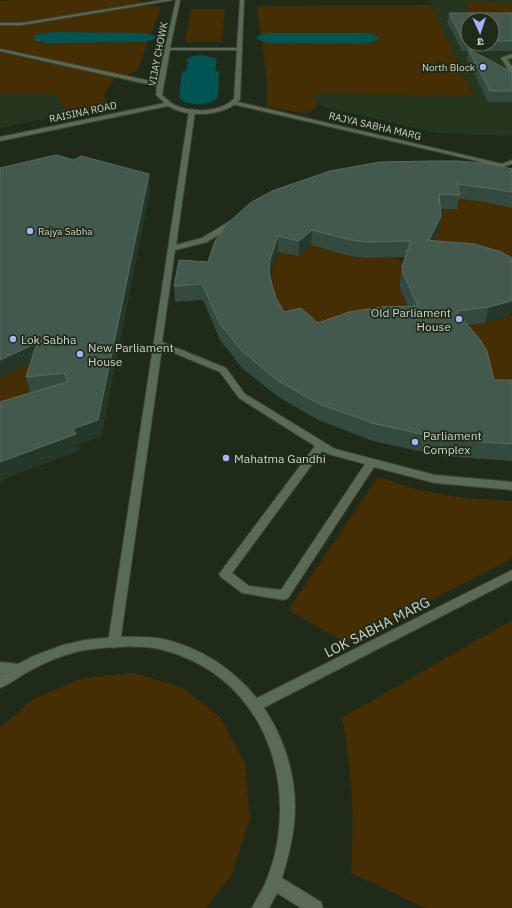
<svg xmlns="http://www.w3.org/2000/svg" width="512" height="908" viewBox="0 0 512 908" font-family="'IBM Plex Sans','Noto Sans Devanagari',sans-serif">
<rect width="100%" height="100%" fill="#1f2a19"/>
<path fill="#26351e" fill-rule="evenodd" d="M431 0H512V136L437 133 316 105 311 94 473 95 431 5ZM468 20H492V44H468Z
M0 94H59L67 114 0 128Z"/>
<path fill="#452e03" d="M10 0H138L145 5 161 7 137 71 114 79 104 95 109 106 67 114 58 94H0V1Z
M465 2 512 3V15H472Z
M431 5 473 95 311 94 317 106 307 114 267 107V82L257 6Z
M191 9H225L222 42H185Z
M455 199 484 202 512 208V277L432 243V209Z
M311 245 349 256 366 258 395 257 410 268 423 312 284 328C272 295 262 286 280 252L298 256Z
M51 312 24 413 0 420V378Z
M512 314V397L489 396 457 323C476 324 495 324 512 314Z
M378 477C422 493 465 500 512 501V559L346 643 288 610Z
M512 620V908H425L351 873C354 817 353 773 342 718Z
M134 673 182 687 220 717 245 763 250 819 231 877 206 908H0V728L33 699 83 678Z"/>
<path fill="#005553" d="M53 32 144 33 156 36 153 40 143 42 46 43 33 40 35 35Z
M267 33H361L373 34 379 38 374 42 362 44 268 43 256 39 258 36Z
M204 55 217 59 215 71 219 72 218 97C211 107 194 105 184 102L179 97 182 72 186 71 188 63 186 59 193 56Z"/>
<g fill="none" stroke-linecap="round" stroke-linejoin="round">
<defs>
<path id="lane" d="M163 0H173L22 25H0V23H22Z
M0 49 160 83 163 85 160 87 0 51Z
M512 54V58L507 59 512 67V73L510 72 501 58Z
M234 101 502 164 512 160V164L487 171 484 169 485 168 495 165 232 104V102Z
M192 109 195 111 176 245 202 238 230 221H233L237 223 207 242 175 250 162 342 226 368 245 394 335 449 435 475 512 482V490L435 483 374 467 288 598 284 600 242 593 221 577 219 574 315 446 239 398 220 372 162 348 120 643 118 647 114 648 110 647 108 643 189 111ZM322 451 328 454 365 464 281 590 249 586 232 573Z
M512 570V580L261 709 256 711 251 709 249 705 251 701Z"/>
<path id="secondary" d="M176 0H180L170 48H237L240 0H244L240 99C225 117 187 118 168 106L0 141V137L165 103 156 95 157 85ZM170 50H237L234 99C221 112 194 113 177 106 171 104 167 99 162 95Z
M114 637C130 637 147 636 163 639 241 657 294 727 295 807 295 832 289 855 282 878L321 902 323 908H301L277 893 269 908H252C256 900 261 892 265 884 270 872 275 856 277 844 292 758 251 673 163 650 139 644 110 647 85 650 63 654 43 663 24 674 16 679 8 685 0 688V675L2 674H0V662L18 664 36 655 63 645 85 640Z"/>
</defs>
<use href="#lane" stroke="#3c4637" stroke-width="2"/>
<use href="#secondary" stroke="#3c4637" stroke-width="2"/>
<use href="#lane" fill="#5c6954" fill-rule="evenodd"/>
<use href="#secondary" fill="#5c6954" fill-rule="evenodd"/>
</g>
<path fill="#344a3e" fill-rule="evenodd" d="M449 13H512V51H472L512 72V102H488L467 59 468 51H462L447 22ZM468 20H492V44H468Z
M512 169V208L484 202 459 199 457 209H440L438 231 434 241 507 317 485 323 468 325 494 380H512V461L441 456 373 441 318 420 277 396 242 368 220 340 203 300 175 302 174 286 208 262 215 241ZM311 245 349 256 366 258 406 257 402 266 400 282V289L408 306 318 323 284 312 276 298 272 285 270 275 278 252 299 256Z
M150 189 101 436 78 444 80 450 33 392 30 393 26 377 31 363 0 378Z"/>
<path fill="#243729" d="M149 174 150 189 101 436 78 444 80 450 0 481V462L73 429Z
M441 216 438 231 427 256 429 240Z
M312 230 311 245 299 256V241Z
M278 236V252L270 275 269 272 270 260Z
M512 300V313L507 317 485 323 489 307Z
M37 343 41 359 0 378V360Z"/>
<path fill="#44594e" stroke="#5a6c61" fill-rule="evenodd" d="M449 13H512V41H492V20H468V41H463Z
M468 49 512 72V91H490Z
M56 155 74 160 81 156 149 174 98 420 73 429 76 434 0 462V402L67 382 65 373 26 377 37 343 0 360V168Z
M434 161H458L491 164 512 169V192L487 188 457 184 460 195 439 194 441 216 429 240H425L474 244 501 252 512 258V300L511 301 489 307 456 311 481 341 487 351 494 380H512V444L444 439 376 424 319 404 277 380 242 351 220 324 202 284 174 286 179 260 208 262 215 241 227 224 250 203 272 191 330 171 380 162ZM312 230 351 240 368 242 411 241 402 266 403 273 418 306 382 307 349 312 318 323 301 308 284 312 276 298 272 285 269 272 270 260 278 236 299 241Z"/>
<g fill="#a7b1fc" stroke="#1f2a19" stroke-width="1.5">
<circle cx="483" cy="67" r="4"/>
<circle cx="30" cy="231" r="4"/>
<circle cx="459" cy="319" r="4"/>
<circle cx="13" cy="339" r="4"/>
<circle cx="80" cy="354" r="4"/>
<circle cx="415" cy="442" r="4"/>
<circle cx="226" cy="458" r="4"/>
</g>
<g text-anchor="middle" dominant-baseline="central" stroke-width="3.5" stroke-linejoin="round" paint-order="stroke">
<g font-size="10" fill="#ced6ca" stroke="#1f2a19">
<text transform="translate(158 54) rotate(-79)">VIJAY CHOWK</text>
<text transform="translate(83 112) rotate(-12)">RAISINA ROAD</text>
<text transform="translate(375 126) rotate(13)">RAJYA SABHA MARG</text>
</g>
<g font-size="10" fill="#ced6ca" stroke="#1f2a19" text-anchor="end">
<text x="475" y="67">North Block</text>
<text x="38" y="231" text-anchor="start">Rajya Sabha</text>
</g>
<g font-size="12" fill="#ced6ca" stroke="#1f2a19" text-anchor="start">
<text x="451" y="312" text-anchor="end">Old Parliament<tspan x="451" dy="14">House</tspan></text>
<text x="21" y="339">Lok Sabha</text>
<text x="88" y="347">New Parliament<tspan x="88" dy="14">House</tspan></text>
<text x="423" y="435">Parliament<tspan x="423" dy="14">Complex</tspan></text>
<text x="234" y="458">Mahatma Gandhi</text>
</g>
<g font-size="14" fill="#ced6ca" stroke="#1f2a19">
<text transform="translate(377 627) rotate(-27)">LOK SABHA MARG</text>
</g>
</g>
<g transform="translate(480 32) rotate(177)"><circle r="19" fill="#1f2a19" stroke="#656f60"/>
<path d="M0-3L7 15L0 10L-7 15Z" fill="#a7b1fc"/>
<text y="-6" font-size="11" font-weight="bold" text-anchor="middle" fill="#ced6ca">उ</text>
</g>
</svg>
